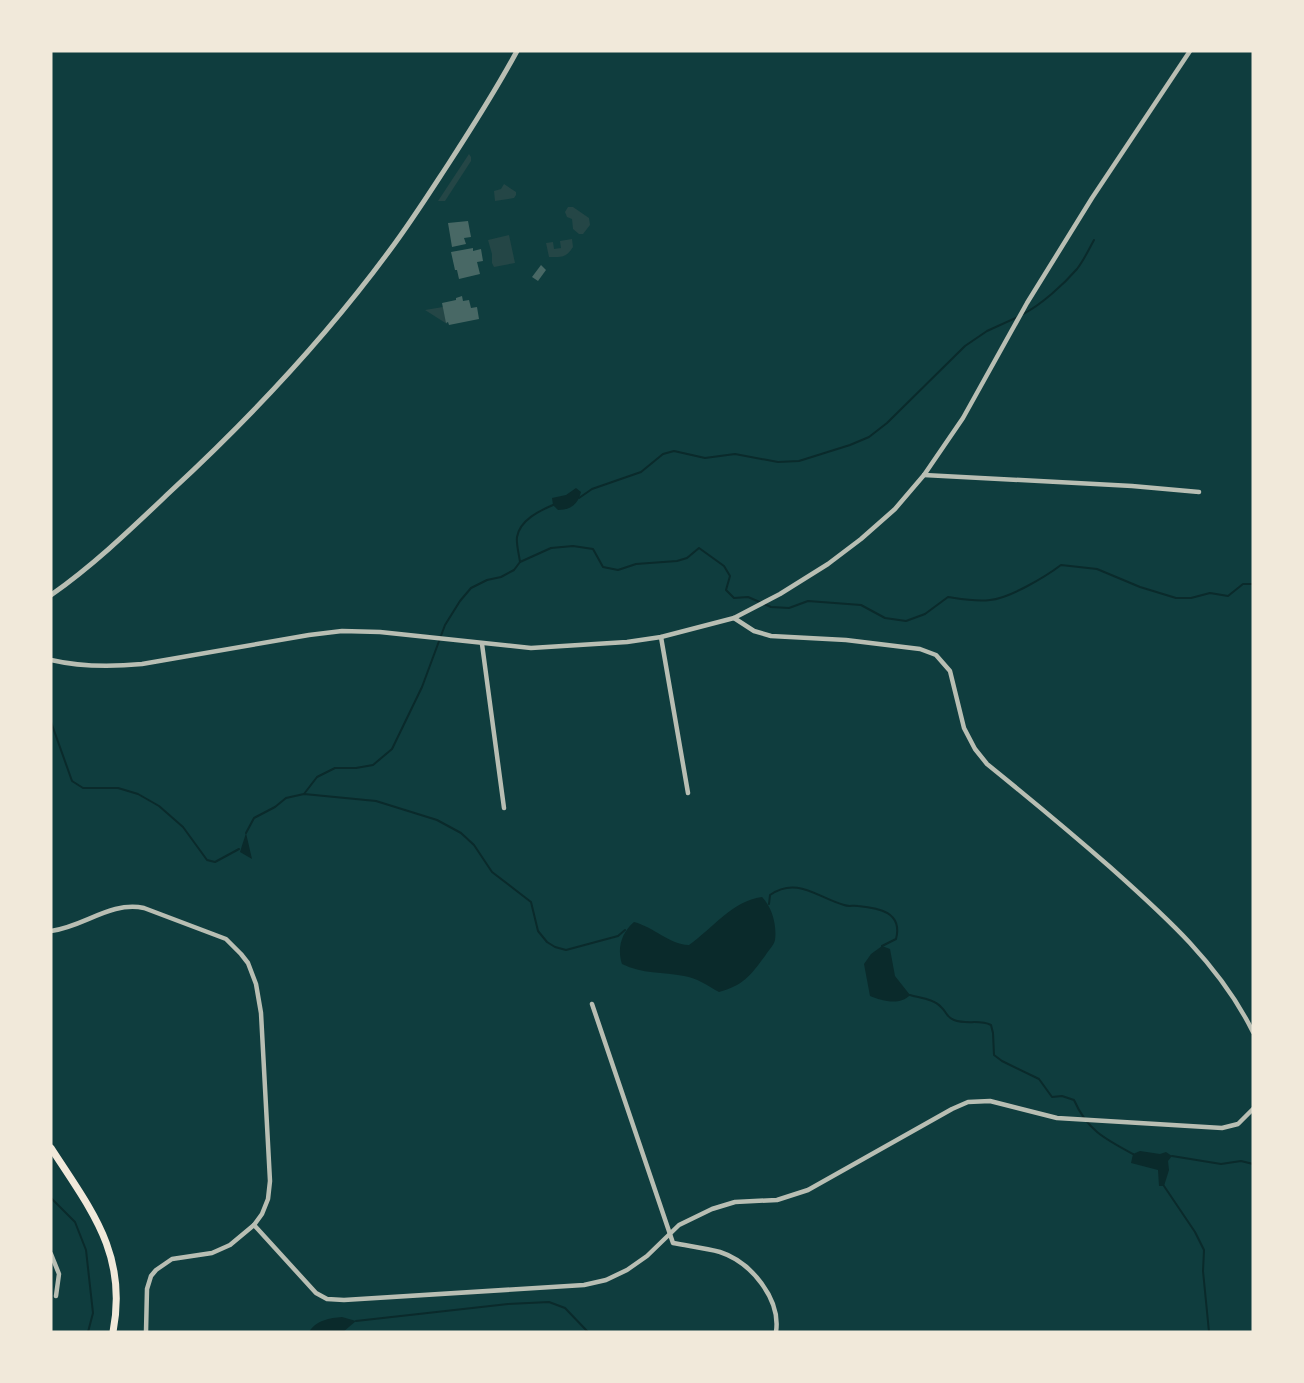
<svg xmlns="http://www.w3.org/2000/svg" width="1304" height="1383" font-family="'Source Serif 4',serif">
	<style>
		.green { fill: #244646 }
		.water { fill: #0a2a2b }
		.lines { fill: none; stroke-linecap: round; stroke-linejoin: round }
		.stream { stroke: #0a2a2b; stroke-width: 2 }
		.building { fill: #486865 }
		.minor { stroke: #b8beb3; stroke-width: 4.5 }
		.tertiary { stroke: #b8beb3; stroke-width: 5 }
		.primary { stroke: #f1e9da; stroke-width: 7 }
	</style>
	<rect width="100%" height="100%" fill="#0f3d3e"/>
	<g class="green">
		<path d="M469,154L471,157V161L445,201H438Z"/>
		<path d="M504,184L516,192V195L514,198L495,201L494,191L501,189Z"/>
		<path d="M568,207H573L589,218L590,225L583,234H579L573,229L572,219L567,217L565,212Z"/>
		<path d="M509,235L515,263L494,267L492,263V254L488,240Z"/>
		<path d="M572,239L573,247C566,258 562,257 549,257L546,243L553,242L554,249L561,248L560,241Z"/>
		<path d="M443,307L447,324L425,310Z"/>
	</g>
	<g class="water">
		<path d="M576,488L581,492C578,504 571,510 558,510L553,505L552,498L566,495Z"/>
		<path d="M246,833L252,859L240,852Z"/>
		<path d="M762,897C772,907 777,925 775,940C774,945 768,951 765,956C751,975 743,986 719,992C708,986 697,978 684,976C663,972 642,974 622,964C617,949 621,933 634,922C654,927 668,944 689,945C713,928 732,901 762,897Z"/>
		<path d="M882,946L890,949L895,976L910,995C900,1006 882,1001 870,996L864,964L871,954Z"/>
		<path d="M1140,1151L1160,1154L1166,1152L1172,1156L1168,1161L1169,1170L1164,1186H1159L1158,1170L1131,1163L1133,1154Z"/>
		<path d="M342,1317L356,1321L343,1332H309C316,1320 330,1318 342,1317Z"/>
	</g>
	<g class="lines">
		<g class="stream">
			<path d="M1023,314C1041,305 1064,284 1077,269C1084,260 1089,249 1094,240"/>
			<path d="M579,498L592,489L641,472L663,454L674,451L705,458L735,454L778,462L799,461L850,445L869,437L887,423L965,346L987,331L1018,317"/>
			<path d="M520,562C519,554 516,544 517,537C520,520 539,511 553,505"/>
			<path d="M51,722L72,781L83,788H118L138,794L159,806L183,827L207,860L215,862L239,849"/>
			<path d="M304,794L317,777L335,768H356L373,765L392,749L422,687L445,625L460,601L471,588L487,580L501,577L514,570L520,562L551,548L573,546L593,549L603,567L618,570L636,564L677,561L687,558L699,548L724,566L730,576L726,590L734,598L748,597L771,607L789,608L808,601L861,605L885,618L906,621L925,614L948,597C961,599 976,602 990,600C1010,598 1045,577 1061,565L1097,569L1140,587L1176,598H1191L1210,593L1228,596L1243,584H1253"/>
			<path d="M246,833L254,818L275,807L286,798L304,794L376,801L437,820L461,833L474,845L492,872L531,902L538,931L547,942L555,947L566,950L618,936L625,930"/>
			<path d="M769,904L770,895C797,876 818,898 844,905C849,907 853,905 858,906C879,908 903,912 896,939L882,946"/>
			<path d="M910,995C920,998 934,999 941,1007C947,1012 946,1017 954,1020C967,1025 979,1019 991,1025L993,1033L994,1055L1002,1061L1039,1079L1052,1097L1062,1096L1074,1100C1087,1130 1105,1139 1133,1154"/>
			<path d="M1172,1156L1221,1164L1241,1161L1253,1164"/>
			<path d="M1164,1186L1195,1232L1204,1250L1203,1271L1209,1332"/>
			<path d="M51,1198L75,1222L86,1250L93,1313L88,1332"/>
			<path d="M356,1321L508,1304L549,1302L565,1308L588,1332"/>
		</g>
	</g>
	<g class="building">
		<path d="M468,221L471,237L464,238L466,244L452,247L448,223Z"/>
		<path d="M473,248V251L481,249L483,261L477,262L480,274L459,279L457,270H455L451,252Z"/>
		<path d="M541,265L546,270L538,281L532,277Z"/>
		<path d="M462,296L463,301L469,300L471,308L477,307L479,319L449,325L448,322L446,323L442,303L456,300V298Z"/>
	</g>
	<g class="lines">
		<g class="minor">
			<path d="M924,475L1132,486L1199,492"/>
			<path d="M734,618L754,631L771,636L846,640L920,649L936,655L950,671L964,728L975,749L987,764C1029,798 1070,832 1110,867C1165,916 1220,965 1253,1032"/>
			<path d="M661,637L688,793"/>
			<path d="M482,644L504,808"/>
			<path d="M51,660C81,667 111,667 142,664L309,635L342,631L380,632L531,648L627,642L661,637L734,618L780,594L828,564L861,539L895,509L924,475L963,418L1027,303L1092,198L1190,51"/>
			<path d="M51,931C84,927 110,901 144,908L226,939L241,954L248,963L256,984L261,1013L270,1181L268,1199L262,1214L254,1225L230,1245L212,1253L172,1259L156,1270L151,1276L147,1289L146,1332"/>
			<path d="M592,1004L673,1243C688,1246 705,1248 720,1252C751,1262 781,1299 776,1332"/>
			<path d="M254,1225L316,1293L327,1299L344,1300L584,1285L606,1280L627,1270L647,1256L679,1225L712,1209L735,1202L777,1200L808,1190L952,1109L968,1102L990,1101L1057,1118L1222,1128L1238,1124L1253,1109"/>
			<path d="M51,1254L59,1274L56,1296"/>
		</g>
		<path class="tertiary" d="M51,595C95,564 132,528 171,491C251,417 326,337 390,250C411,222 430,192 449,163C473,126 496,90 517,51"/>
		<path class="primary" d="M51,1148C91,1210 128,1254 113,1332"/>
	</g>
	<rect width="1304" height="1383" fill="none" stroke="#f1e9da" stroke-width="105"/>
</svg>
